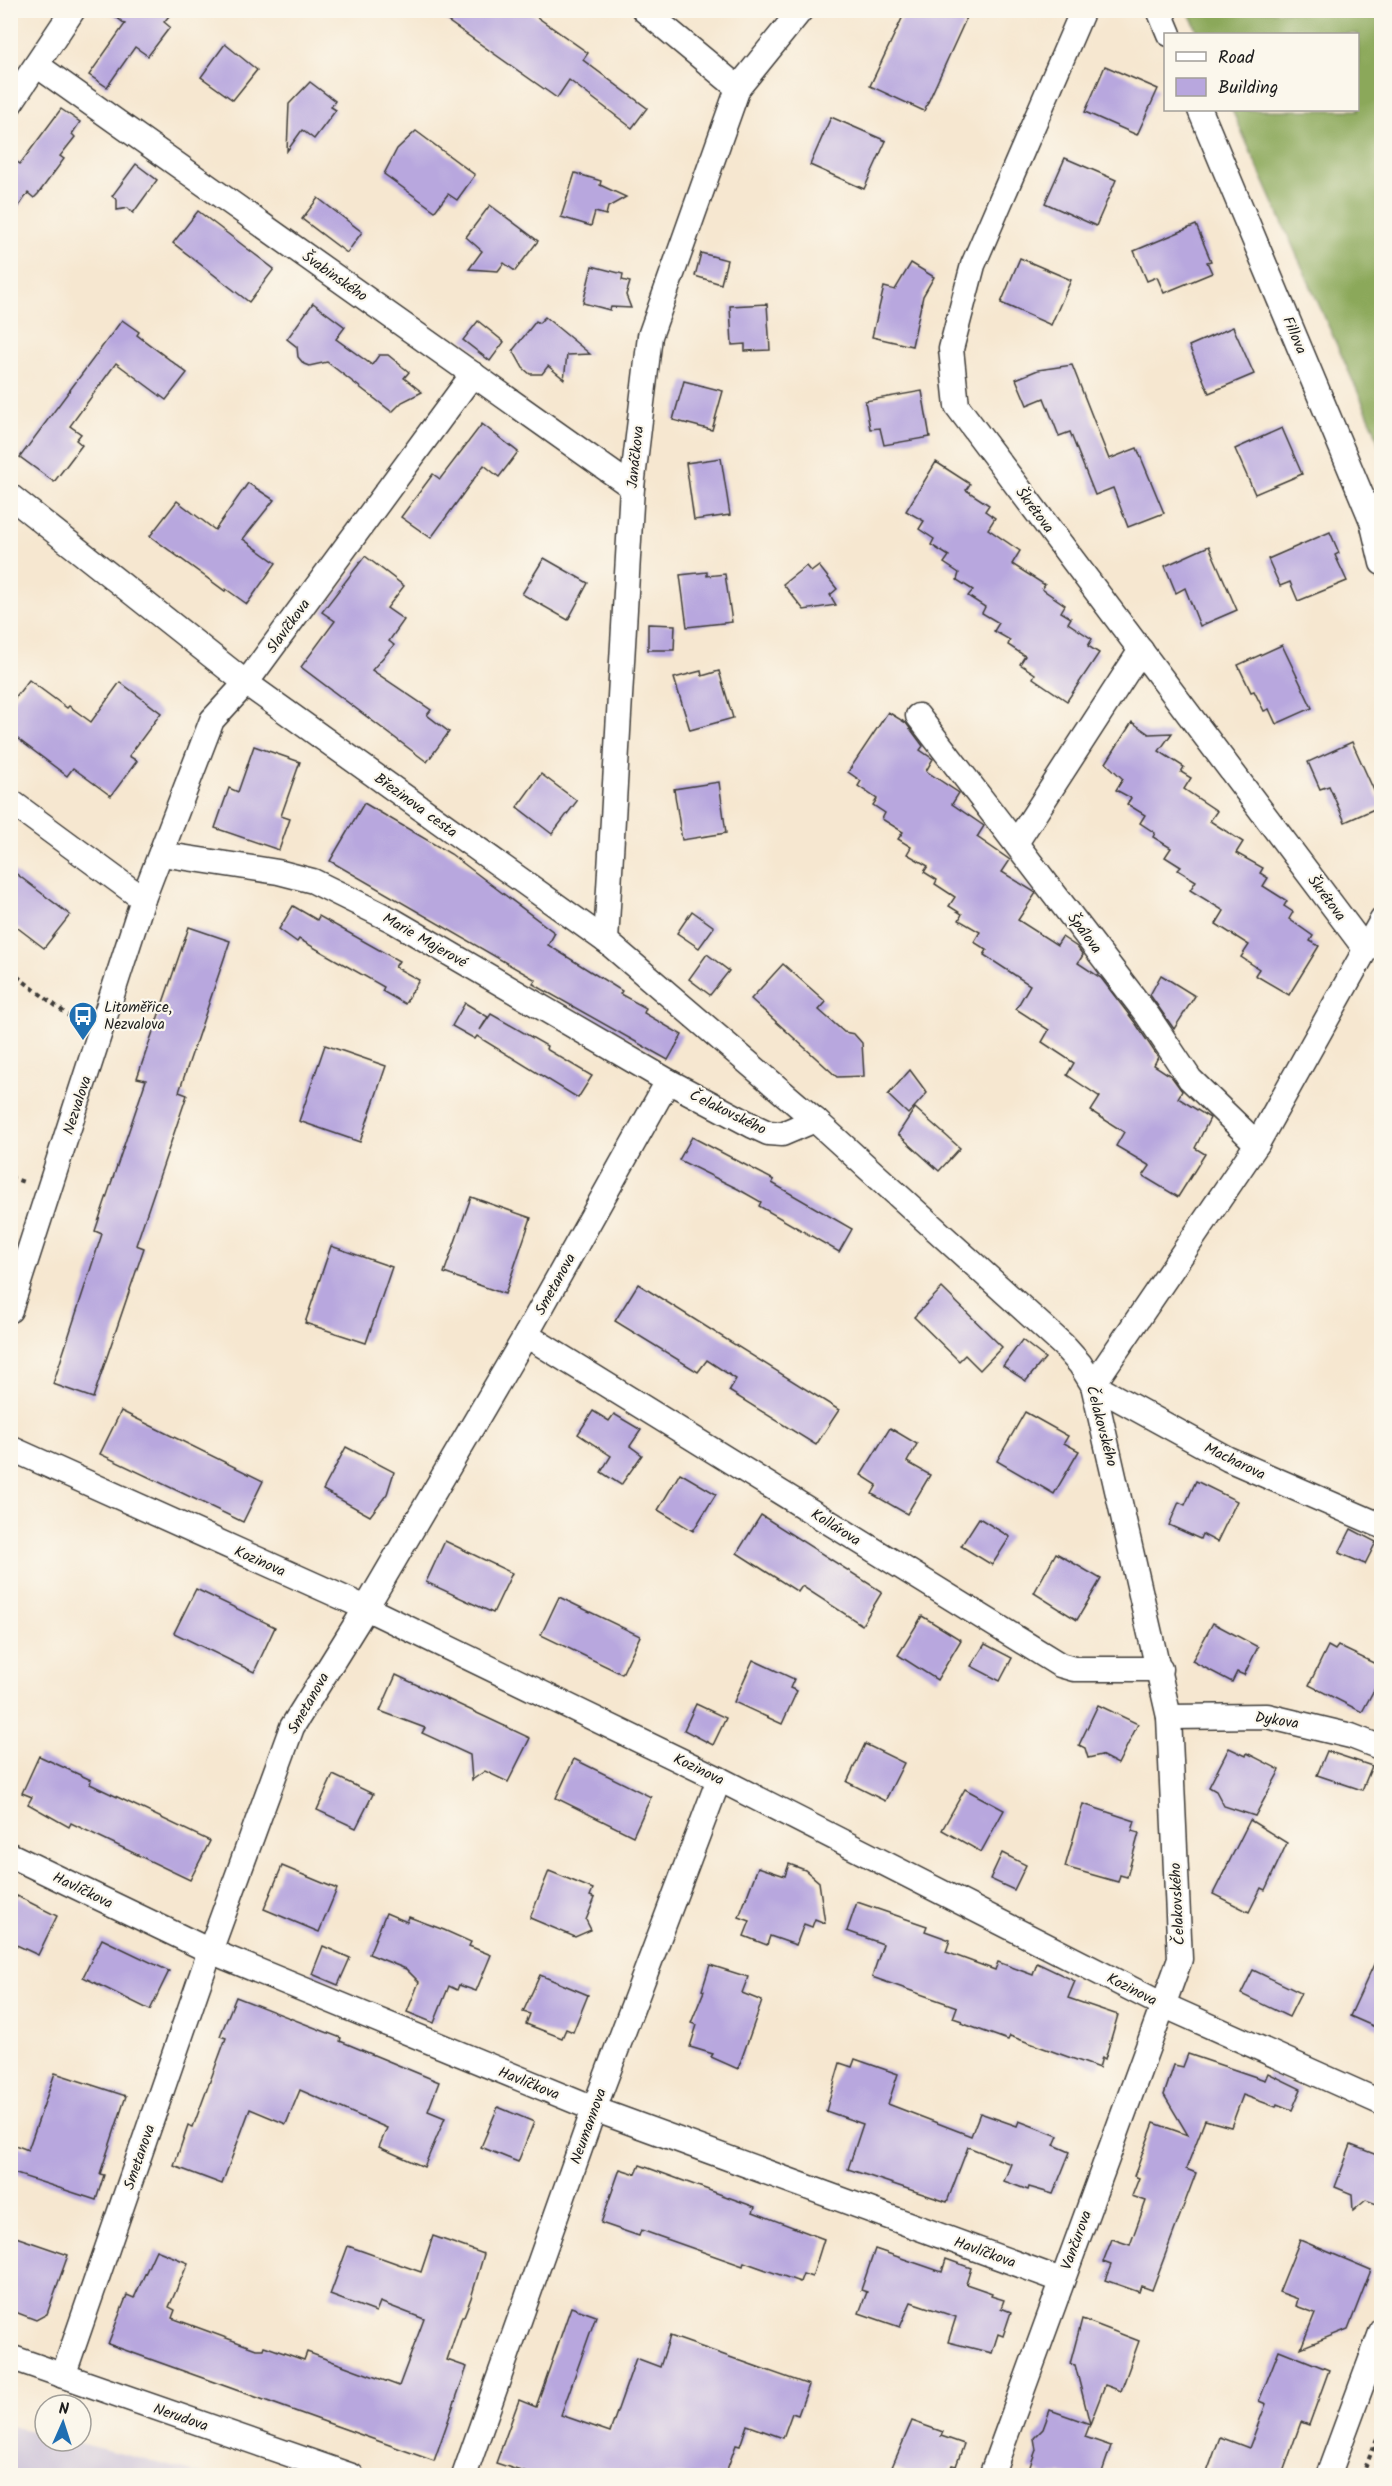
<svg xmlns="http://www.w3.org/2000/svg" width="1392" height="2486" font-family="Kalam,sans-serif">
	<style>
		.industrial { fill: #c9bfd7 }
		.forest { fill: #8ba85a; stroke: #54623b; stroke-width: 1.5 }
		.building { fill: #b8a7de }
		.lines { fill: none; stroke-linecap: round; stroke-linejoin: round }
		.minor-casing { stroke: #3d3a37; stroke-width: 27 }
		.path { stroke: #3d3a37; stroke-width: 4; stroke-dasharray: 4.5 4.5; stroke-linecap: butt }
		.minor { stroke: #fff; stroke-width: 24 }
		.rail-casing { stroke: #1c1c1c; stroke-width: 7 }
		.rail { stroke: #fbf7ec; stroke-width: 4.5; stroke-dasharray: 14; stroke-linecap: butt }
		.labels { text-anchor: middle; stroke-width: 4.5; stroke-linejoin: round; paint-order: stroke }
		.street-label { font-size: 15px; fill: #1c1c1c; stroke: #fbf7ec }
		.poi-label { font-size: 15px; fill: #1c1c1c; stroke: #fbf7ec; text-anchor: start }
	</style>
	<rect width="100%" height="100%" fill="#fbf7ec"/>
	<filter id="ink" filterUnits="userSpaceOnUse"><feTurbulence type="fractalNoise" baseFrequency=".0167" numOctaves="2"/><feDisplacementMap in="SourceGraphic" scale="12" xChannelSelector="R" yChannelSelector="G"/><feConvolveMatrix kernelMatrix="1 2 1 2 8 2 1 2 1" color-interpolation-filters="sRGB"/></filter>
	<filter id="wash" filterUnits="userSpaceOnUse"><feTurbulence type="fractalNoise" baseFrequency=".008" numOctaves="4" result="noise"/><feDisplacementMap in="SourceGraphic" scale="24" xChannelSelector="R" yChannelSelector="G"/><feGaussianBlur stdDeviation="1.35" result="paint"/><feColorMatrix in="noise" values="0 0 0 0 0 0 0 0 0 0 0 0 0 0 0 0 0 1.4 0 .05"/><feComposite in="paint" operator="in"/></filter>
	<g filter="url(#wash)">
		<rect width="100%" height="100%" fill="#f6e7d0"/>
		<path class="industrial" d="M10,2426L45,2434V2441H71L206,2475H11Z"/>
		<path class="forest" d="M1188,11H1381V452L1374,428L1232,110H1358V34H1199Z"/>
		<g id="blocks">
			<g class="building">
				<path d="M107,10H174L164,22L170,27L148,56L135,47L107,87L89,75L125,24Z"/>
				<path d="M432,10H527L588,53L583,60L647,108L632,128L569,80L557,98Z"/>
				<path d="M906,10H970L924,111L870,86Z"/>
				<path d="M225,44L257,70L233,100L201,77Z"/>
				<path d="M1105,66L1158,89L1137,135L1085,112Z"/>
				<path d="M310,82L335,101L331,107L336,110L314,139L302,130L287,151L289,104Z"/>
				<path d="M61,109L80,122L72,134L75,137L60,156L64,159L38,194L34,198L28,193L10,219V157L20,164Z"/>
				<path d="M831,117L886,141L864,189L810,165Z"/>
				<path d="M416,131L475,175L457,200L448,194L435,211L384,174L397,149Z"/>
				<path d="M1065,158L1116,180L1096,226L1045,203Z"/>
				<path d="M136,164L157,180L133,213L128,208L117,210V200L112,196Z"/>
				<path d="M575,173L601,181L600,185L626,197L608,207L606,215L595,212L591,226L561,217Z"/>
				<path d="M318,198L362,232L347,253L302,219Z"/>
				<path d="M490,205L538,241L515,271L504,263L498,271L469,269L482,251L466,237Z"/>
				<path d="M198,211L274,269L249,302L173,243Z"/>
				<path d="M1196,225L1211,261L1207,262L1212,273L1164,293L1157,277L1147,281L1134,251Z"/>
				<path d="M701,253L727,260L721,284L695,276Z"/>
				<path d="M1020,258L1071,280L1051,325L1001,303Z"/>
				<path d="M911,263L934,277L923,296L912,346L872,337L884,287L895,290Z"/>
				<path d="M592,266L623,274L622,280L630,282L626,295L631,308L611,307L610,310L583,303Z"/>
				<path d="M313,303L345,327L336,339L372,365L379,355H388L409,372L404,378L422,392L402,402L392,412L327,362L309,366L304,364L298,357L297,347L287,339Z"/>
				<path d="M767,304L770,350L745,351V344L732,345L730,306Z"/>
				<path d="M545,317L590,354L567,355L564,379L548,366L542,374H530L523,368L513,350L536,321L539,323Z"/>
				<path d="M122,320L139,332L137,335L187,373L166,400L116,363L70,426L81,434L76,440L82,445L54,482L20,457Z"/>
				<path d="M478,321L504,342L490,361L463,340Z"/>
				<path d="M1233,327L1254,374L1209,393L1189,346Z"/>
				<path d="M1072,365L1109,459L1137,448L1164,513L1128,527L1113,488L1095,495L1070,432L1059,436L1044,398L1027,405L1016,379L1038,370Z"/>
				<path d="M684,381L723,391L712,430L673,420Z"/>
				<path d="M922,391L930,437L884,445L880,428L870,429L865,401Z"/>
				<path d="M482,424L518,452L499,477L484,465L431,538L401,517L433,474L440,479Z"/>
				<path d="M1282,428L1302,474L1255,494L1235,449Z"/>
				<path d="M721,458L730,515L694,520L686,463Z"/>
				<path d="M936,462L970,484L966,490L989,505L985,511L995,518L988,529L1020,551L1012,564L1045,585L1042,589L1065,605L1061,612L1071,618L1068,623L1092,639L1088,646L1099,653L1067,701L1033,678L1035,674L1020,664L1025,656L1008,645L1010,640L994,631L999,623L982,613L985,607L968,596L973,590L957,580L959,573L944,563L949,556L931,545L934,539L919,529L924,521L906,511Z"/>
				<path d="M248,483L274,500L243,539L276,563L247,604L226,589L225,591L150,536L177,501L215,530Z"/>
				<path d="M1330,532L1339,553L1335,555L1347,581L1298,601L1290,582L1280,586L1268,559Z"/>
				<path d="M1209,546L1237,610L1200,626L1185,588L1176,593L1165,566Z"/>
				<path d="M365,556L404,586L387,608L404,620L389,641L394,645L372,670L431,710L427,715L449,732L427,762L301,667L335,621L322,612Z"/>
				<path d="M544,558L588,583L568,620L522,594Z"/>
				<path d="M806,566L811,572L819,566L837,589L830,595L836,605L804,610L783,584Z"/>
				<path d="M707,572V576L725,574L732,622L687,627L680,575Z"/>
				<path d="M648,624L675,625L674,650H648Z"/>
				<path d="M1282,645L1312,708L1276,724L1269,709L1264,711L1254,691L1251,692L1238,665Z"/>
				<path d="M701,671L702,676L719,671L733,718L690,730L674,678Z"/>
				<path d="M29,680L67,708L69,706L91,722L120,682L161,713L129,756L137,761L111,796L73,768L67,776L10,733V704Z"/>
				<path d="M888,712L906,723L923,746L920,750L933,759L926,771L959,793L952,804L984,826L977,837L1010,860L1002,872L1036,893L1018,920L1057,945L1062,937L1077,947L1083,955L1078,963L1101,978L1136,1024L1158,1057L1154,1065L1171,1076L1182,1091L1178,1098L1210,1118L1195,1148L1205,1154L1178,1197L1143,1176L1150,1166L1116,1146L1124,1132L1091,1111L1100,1097L1067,1075L1074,1063L1042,1042L1049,1030L1016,1009L1030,985L984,955L987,950L974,942L980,932L959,920L962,914L949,906L955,897L935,884L937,880L924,872L928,866L907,854L911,847L898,839L903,832L882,819L885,813L873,805L877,799L858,786L861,781L848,772Z"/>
				<path d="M1132,722L1149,734L1172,733L1159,751L1184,767L1181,772L1191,778L1184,789L1217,811L1210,821L1243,842L1236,853L1263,868L1260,873L1268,878L1263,886L1287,901L1284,906L1293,912L1289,919L1313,936L1310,941L1319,946L1289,995L1255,975L1259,969L1241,957L1249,945L1216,924L1224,911L1190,890L1196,881L1178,870L1181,867L1165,857L1171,848L1153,837L1155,833L1140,823L1145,815L1127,804L1131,798L1116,790L1123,779L1106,763Z"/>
				<path d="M1352,742L1381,806L1345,822L1329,786L1320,789L1308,762Z"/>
				<path d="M254,746L300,762L281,816L290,819L279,850L215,828L229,788L238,792Z"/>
				<path d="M541,774L577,801L552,834L517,807Z"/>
				<path d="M719,782L726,833L682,840L674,789Z"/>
				<path d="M364,803L451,854L555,933L548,945L622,991L620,994L646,1008L644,1013L682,1035L668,1060L533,984L536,980L330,861Z"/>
				<path d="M10,869L70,915L44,948L10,922Z"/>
				<path d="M293,906L317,920L319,916L399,961L395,967L419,980L405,1004L382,991L384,987L299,939L297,942L279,929Z"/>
				<path d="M692,911L714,927L699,948L677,933Z"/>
				<path d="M189,927L230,941L179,1092L187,1095L136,1245L144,1248L93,1398L53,1384L102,1234L95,1231L146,1080L137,1078Z"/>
				<path d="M707,954L729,971L710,995L689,979Z"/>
				<path d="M783,964L826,1002L819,1010L844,1032L854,1034L862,1043L864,1076L837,1077L751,999Z"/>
				<path d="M1161,975L1195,996L1174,1029L1150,995Z"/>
				<path d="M465,1003L488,1017L480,1030L491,1014L547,1046L546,1049L592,1076L578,1098L477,1036L475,1039L452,1026Z"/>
				<path d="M325,1045L386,1066L360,1142L299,1121Z"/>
				<path d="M910,1070L927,1093L908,1114L888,1095Z"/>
				<path d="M915,1108L960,1148L939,1171L898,1134Z"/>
				<path d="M692,1137L774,1180L772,1183L852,1229L839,1252L759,1206L761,1202L738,1189L679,1160Z"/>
				<path d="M471,1197L531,1218L505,1294L444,1273Z"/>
				<path d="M331,1246L392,1267L366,1343L305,1323Z"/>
				<path d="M638,1284L839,1410L816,1445L729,1391L736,1379L707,1360L698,1372L615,1321Z"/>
				<path d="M942,1288L1002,1347L980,1370L965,1355L959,1361L914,1317Z"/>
				<path d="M1022,1340L1045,1358L1026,1381L1003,1366Z"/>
				<path d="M121,1411L263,1481L243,1522L100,1454Z"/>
				<path d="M593,1411L609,1421L614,1414L641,1430L630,1446L642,1455L621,1485L601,1472L611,1456L578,1434Z"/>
				<path d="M1025,1412L1068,1436L1064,1443L1079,1451L1054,1494L997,1461Z"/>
				<path d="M890,1428L917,1444L907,1462L930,1475L907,1514L872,1494L877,1485L861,1475Z"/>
				<path d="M346,1447L394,1472L387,1494L370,1516L323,1490Z"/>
				<path d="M680,1473L716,1494L693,1531L658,1510Z"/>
				<path d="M1196,1481L1237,1501L1217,1542L1202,1534L1200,1539L1169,1525L1179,1502L1185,1505Z"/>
				<path d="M761,1515L882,1592L862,1625L802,1586L798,1592L737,1553Z"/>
				<path d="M979,1518L1010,1537L992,1565L961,1546Z"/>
				<path d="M1351,1529L1376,1542L1365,1564L1339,1553Z"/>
				<path d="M445,1541L512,1573L493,1613L426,1582Z"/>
				<path d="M1056,1553L1101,1579L1077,1620L1034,1593Z"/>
				<path d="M196,1589L275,1627L254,1672L174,1633Z"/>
				<path d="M559,1597L640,1636L622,1674L541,1635Z"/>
				<path d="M922,1616L961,1640L937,1680L898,1655Z"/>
				<path d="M1213,1623L1258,1647L1244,1675L1237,1672L1232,1682L1192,1661Z"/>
				<path d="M985,1644L1012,1658L1000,1681L971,1666Z"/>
				<path d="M1328,1646L1335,1650L1338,1646L1382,1667V1675L1362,1712L1309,1685Z"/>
				<path d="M753,1660L794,1679L790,1688L797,1691L782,1724L734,1702Z"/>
				<path d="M396,1675L530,1738L508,1782L485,1771L472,1780L470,1755L422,1733L425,1728L380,1711Z"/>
				<path d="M696,1704L726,1718L713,1745L684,1730Z"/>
				<path d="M1098,1705L1138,1724L1118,1764L1101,1755L1088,1758L1085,1748L1079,1745Z"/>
				<path d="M865,1744L904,1763L885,1801L847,1782Z"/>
				<path d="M1229,1748L1246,1756L1247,1753L1280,1770L1255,1816L1224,1806L1216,1791L1209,1787Z"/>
				<path d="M1327,1751L1372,1766L1362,1790L1317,1775Z"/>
				<path d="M39,1756L91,1780L90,1784L210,1841L190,1880L71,1823L69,1827L28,1804L32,1797L22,1793Z"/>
				<path d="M574,1759L651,1797L633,1836L556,1798Z"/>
				<path d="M333,1775L373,1794L356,1828L317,1810Z"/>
				<path d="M965,1789L1004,1810L981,1852L942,1830Z"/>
				<path d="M1083,1804L1135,1821L1132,1831L1139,1833L1127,1877L1120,1875L1118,1882L1065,1867Z"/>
				<path d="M1250,1820L1287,1843L1265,1890L1261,1888L1249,1912L1213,1894Z"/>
				<path d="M1002,1853L1026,1865L1014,1890L990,1879Z"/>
				<path d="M789,1864L805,1870L819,1882L825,1923L815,1919L812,1927L804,1924L796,1945L770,1936L767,1945L744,1936L750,1921L739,1917L758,1867L785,1876Z"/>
				<path d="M282,1866L337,1889L319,1932L264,1909Z"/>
				<path d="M549,1871L593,1889L590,1896L595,1898L586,1920L591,1930L575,1937L530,1918Z"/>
				<path d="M17,1896L57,1916L38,1955L10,1942V1910Z"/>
				<path d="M857,1902L927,1926L925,1931L950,1940L946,1952L995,1970L998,1962L1033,1975L1037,1963L1075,1981L1068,1998L1118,2015L1105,2059L1102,2057L1099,2068L1010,2036L1008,2040L961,2023L962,2021L953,2018L957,2007L872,1977L883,1944L847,1931Z"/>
				<path d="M386,1913L407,1922L409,1917L444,1930L471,1942L469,1946L491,1955L476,1991L459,1985L457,1990L449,1986L434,2023L407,2012L419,1982L406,1969L369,1954Z"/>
				<path d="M102,1939L169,1971L150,2010L83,1977Z"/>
				<path d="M323,1946L350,1958L338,1985L312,1974Z"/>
				<path d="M1382,1947V2030L1350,2016Z"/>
				<path d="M710,1965L748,1977L742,1993L762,2001L738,2069L711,2057L713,2054L690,2047L697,2025L691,2023L704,1991L702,1990Z"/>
				<path d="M1253,1970L1301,1993L1289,2017L1241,1994Z"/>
				<path d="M540,1975L588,1995L573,2032L566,2029L562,2038L526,2024L530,2014L523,2012Z"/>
				<path d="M236,1997L341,2038L340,2041L439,2082L428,2111L445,2118L424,2167L379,2147L387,2128L300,2090L286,2124L250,2109L222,2184L174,2166L188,2125L193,2127L226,2038L220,2036Z"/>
				<path d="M1188,2054L1265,2080L1268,2073L1301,2089L1292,2110L1277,2104L1276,2107L1243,2095L1231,2127L1205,2120L1186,2169L1196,2173L1152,2290L1141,2286L1139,2292L1105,2280L1111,2265L1103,2262L1112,2239L1130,2245L1146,2201L1132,2196L1139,2178L1134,2176L1154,2123L1188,2135L1164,2095L1174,2065L1183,2067Z"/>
				<path d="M855,2059L898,2074L888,2104L971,2136L980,2113L1017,2126L1019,2121L1058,2136L1054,2145L1070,2152L1053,2194L1029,2187L1028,2190L1004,2181L1011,2164L968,2147L947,2202L848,2169L863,2124L826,2111L840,2063L852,2067Z"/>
				<path d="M55,2073L126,2096L100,2174L104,2175L96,2200L10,2172V2143L28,2150Z"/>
				<path d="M498,2107L534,2122L518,2162L481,2147Z"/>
				<path d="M1351,2145L1382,2157V2206L1366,2200L1353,2211L1352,2194L1335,2187Z"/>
				<path d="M640,2165L755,2207L753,2212L824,2239L812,2277L803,2274L800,2282L744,2262L743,2266L641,2230L639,2236L601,2223L620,2169L636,2174Z"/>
				<path d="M10,2235L68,2255L47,2314L36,2320L10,2310Z"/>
				<path d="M433,2236L484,2254L471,2298L464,2316H462L447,2360L467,2367L434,2461L108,2344L127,2295L134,2298L156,2250L188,2263L169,2307L175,2310L172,2318L256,2349H263L264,2346L304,2360L307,2352L399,2386L424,2319L380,2302L376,2312L330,2295L348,2246L421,2272Z"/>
				<path d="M1300,2240L1371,2270L1348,2329L1301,2348L1315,2313L1296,2306L1298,2299L1279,2292Z"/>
				<path d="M875,2249L942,2272L946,2259L971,2268L966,2284L992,2293L991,2296L1004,2300L1001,2308L1011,2312L1003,2336L998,2334L992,2353L948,2342L956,2317L911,2302L900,2327L859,2313L867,2292L861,2290Z"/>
				<path d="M571,2307L596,2316L561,2415L610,2432L636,2358L660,2367L670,2336L809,2385L798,2415L792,2413L783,2438L747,2425L740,2446L736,2445L725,2475H533L496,2463L519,2400L536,2407Z"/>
				<path d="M1082,2319L1139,2341L1121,2391L1105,2385L1090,2424L1075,2365L1070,2364Z"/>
				<path d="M1279,2350L1329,2370L1309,2425L1301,2422L1282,2475H1206L1220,2437L1249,2448L1266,2404L1259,2401Z"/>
				<path d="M1050,2410L1090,2424L1085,2437L1111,2446L1101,2475H1047L1029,2469L1036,2450L1034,2438L1043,2429Z"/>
				<path d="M912,2421L943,2432L941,2436L964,2444L956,2466L952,2465L948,2475H916L892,2467Z"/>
			</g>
		</g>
	</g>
	<g filter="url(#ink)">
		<use href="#blocks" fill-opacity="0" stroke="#3d3a37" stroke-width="1.5"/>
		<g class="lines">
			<g class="minor-casing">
				<g id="minor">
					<path d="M644,10L738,88"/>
					<path d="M1083,10L973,265L951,349L957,406L1366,950"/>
					<path d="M1159,10L1169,34"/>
					<path d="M38,66L632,487"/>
					<path d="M10,104L73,10"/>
					<path d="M1200,110L1372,521L1382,563"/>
					<path d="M10,496L246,683L606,941L815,1120L1063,1345L1080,1364L1093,1385L1169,1717L1180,1959L991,2476"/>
					<path d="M918,716L1148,1016L1190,1079L1257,1144"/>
					<path d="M10,801L143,899"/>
					<path d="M1016,843L1141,650"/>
					<path d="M161,854L278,872L313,881L392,920L668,1081L753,1126L768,1133L782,1134L815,1120"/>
					<path d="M606,941L632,487L650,336L738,88L801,10"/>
					<path d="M10,1310L143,899L212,720L246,683L473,374"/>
					<path d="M526,1335L1060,1665L1074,1669H1160"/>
					<path d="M1093,1385L1257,1144L1382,920"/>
					<path d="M1093,1385L1228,1459L1382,1526"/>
					<path d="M10,1448L366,1608L719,1779L1163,2005L1382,2103"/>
					<path d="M1169,1717L1267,1716L1351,1736L1382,1748"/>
					<path d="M10,1855L210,1951L594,2109L1061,2280"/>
					<path d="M10,2357L352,2476"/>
					<path d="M63,2376L210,1951L292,1727L366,1608L526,1335L668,1081"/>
					<path d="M464,2476L594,2109L719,1779"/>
					<path d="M1328,2476L1382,2330"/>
				</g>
			</g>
			<g class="path">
				<path d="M10,971L77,1022"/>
				<path d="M10,1177L24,1182"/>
				<path d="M1362,2476L1382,2426"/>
			</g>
			<use href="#minor" class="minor"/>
			<g class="rail-casing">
				<path id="rail" d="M10,2475L11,2476"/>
			</g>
			<use href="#rail" class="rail"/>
		</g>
	</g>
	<defs>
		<g id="bus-pin" transform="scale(1.5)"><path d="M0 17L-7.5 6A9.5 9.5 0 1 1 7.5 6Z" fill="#1f6fb2" stroke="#fbf7ec"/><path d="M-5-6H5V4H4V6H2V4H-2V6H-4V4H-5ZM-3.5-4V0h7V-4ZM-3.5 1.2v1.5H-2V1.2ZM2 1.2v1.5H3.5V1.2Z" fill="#fff"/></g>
	</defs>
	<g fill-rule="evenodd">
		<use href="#bus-pin" x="83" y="1016"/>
	</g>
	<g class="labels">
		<g class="street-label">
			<text transform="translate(335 276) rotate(35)" y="5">Švabinského</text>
			<text transform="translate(1295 335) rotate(67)" y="5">Fillova</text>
			<text transform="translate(635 457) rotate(-84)" y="5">Janáčkova</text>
			<text transform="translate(1035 510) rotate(53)" y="5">Škrétova</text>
			<text transform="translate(288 626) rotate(-54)" y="5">Slavíčkova</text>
			<text transform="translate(416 805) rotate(36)" y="5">Březinova cesta</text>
			<text transform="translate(1327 898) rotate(53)" y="5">Škrétova</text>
			<text transform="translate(1085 933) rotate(53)" y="5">Špálova</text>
			<text transform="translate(425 940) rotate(30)" y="5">Marie Majerové</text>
			<text transform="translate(77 1105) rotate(-72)" y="5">Nezvalova</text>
			<text transform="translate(728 1112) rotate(26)" y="5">Čelakovského</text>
			<text transform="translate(555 1284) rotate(-61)" y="5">Smetanova</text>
			<text transform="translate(1102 1426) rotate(75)" y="5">Čelakovského</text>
			<text transform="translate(1235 1461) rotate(26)" y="5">Macharova</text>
			<text transform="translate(836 1527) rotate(32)" y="5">Kollárova</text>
			<text transform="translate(260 1561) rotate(24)" y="5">Kozinova</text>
			<text transform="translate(308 1703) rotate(-60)" y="5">Smetanova</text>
			<text transform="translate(1277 1720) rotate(9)" y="5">Dykova</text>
			<text transform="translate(699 1769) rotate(26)" y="5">Kozinova</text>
			<text transform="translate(83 1890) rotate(26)" y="5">Havlíčkova</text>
			<text transform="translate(1177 1904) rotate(-93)" y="5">Čelakovského</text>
			<text transform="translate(1132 1989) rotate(27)" y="5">Kozinova</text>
			<text transform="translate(529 2083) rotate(22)" y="5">Havlíčkova</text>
			<text transform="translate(588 2126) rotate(-70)" y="5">Neumannova</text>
			<text transform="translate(139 2157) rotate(-71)" y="5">Smetanova</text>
			<text transform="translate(1076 2240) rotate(-70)" y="5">Vančurova</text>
			<text transform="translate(985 2252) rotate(20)" y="5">Havlíčkova</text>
			<text transform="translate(181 2417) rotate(19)" y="5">Nerudova</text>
		</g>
		<g class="poi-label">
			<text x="104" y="1012">Litoměřice,<tspan x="104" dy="17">Nezvalova</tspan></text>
		</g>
	</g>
	<rect width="1392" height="2486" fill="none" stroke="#fbf7ec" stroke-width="36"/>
	<rect x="1164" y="33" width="195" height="78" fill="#fbf7ec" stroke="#a29f99" stroke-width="1.5"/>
	<rect x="1176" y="52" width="30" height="9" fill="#ffffff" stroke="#a29f99" stroke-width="1.5"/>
	<text x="1218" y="63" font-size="18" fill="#1c1c1c">Road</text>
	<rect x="1176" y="78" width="30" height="18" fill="#b8a7de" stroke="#a29f99" stroke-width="1.5"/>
	<text x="1218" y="93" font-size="18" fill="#1c1c1c">Building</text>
	<g transform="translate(63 2423) rotate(3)"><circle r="28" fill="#fbf7ec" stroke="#a29f99" stroke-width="1.5"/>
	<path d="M0-4.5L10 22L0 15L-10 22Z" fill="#1f6fb2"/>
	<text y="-9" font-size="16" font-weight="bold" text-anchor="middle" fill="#1c1c1c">N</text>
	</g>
</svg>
